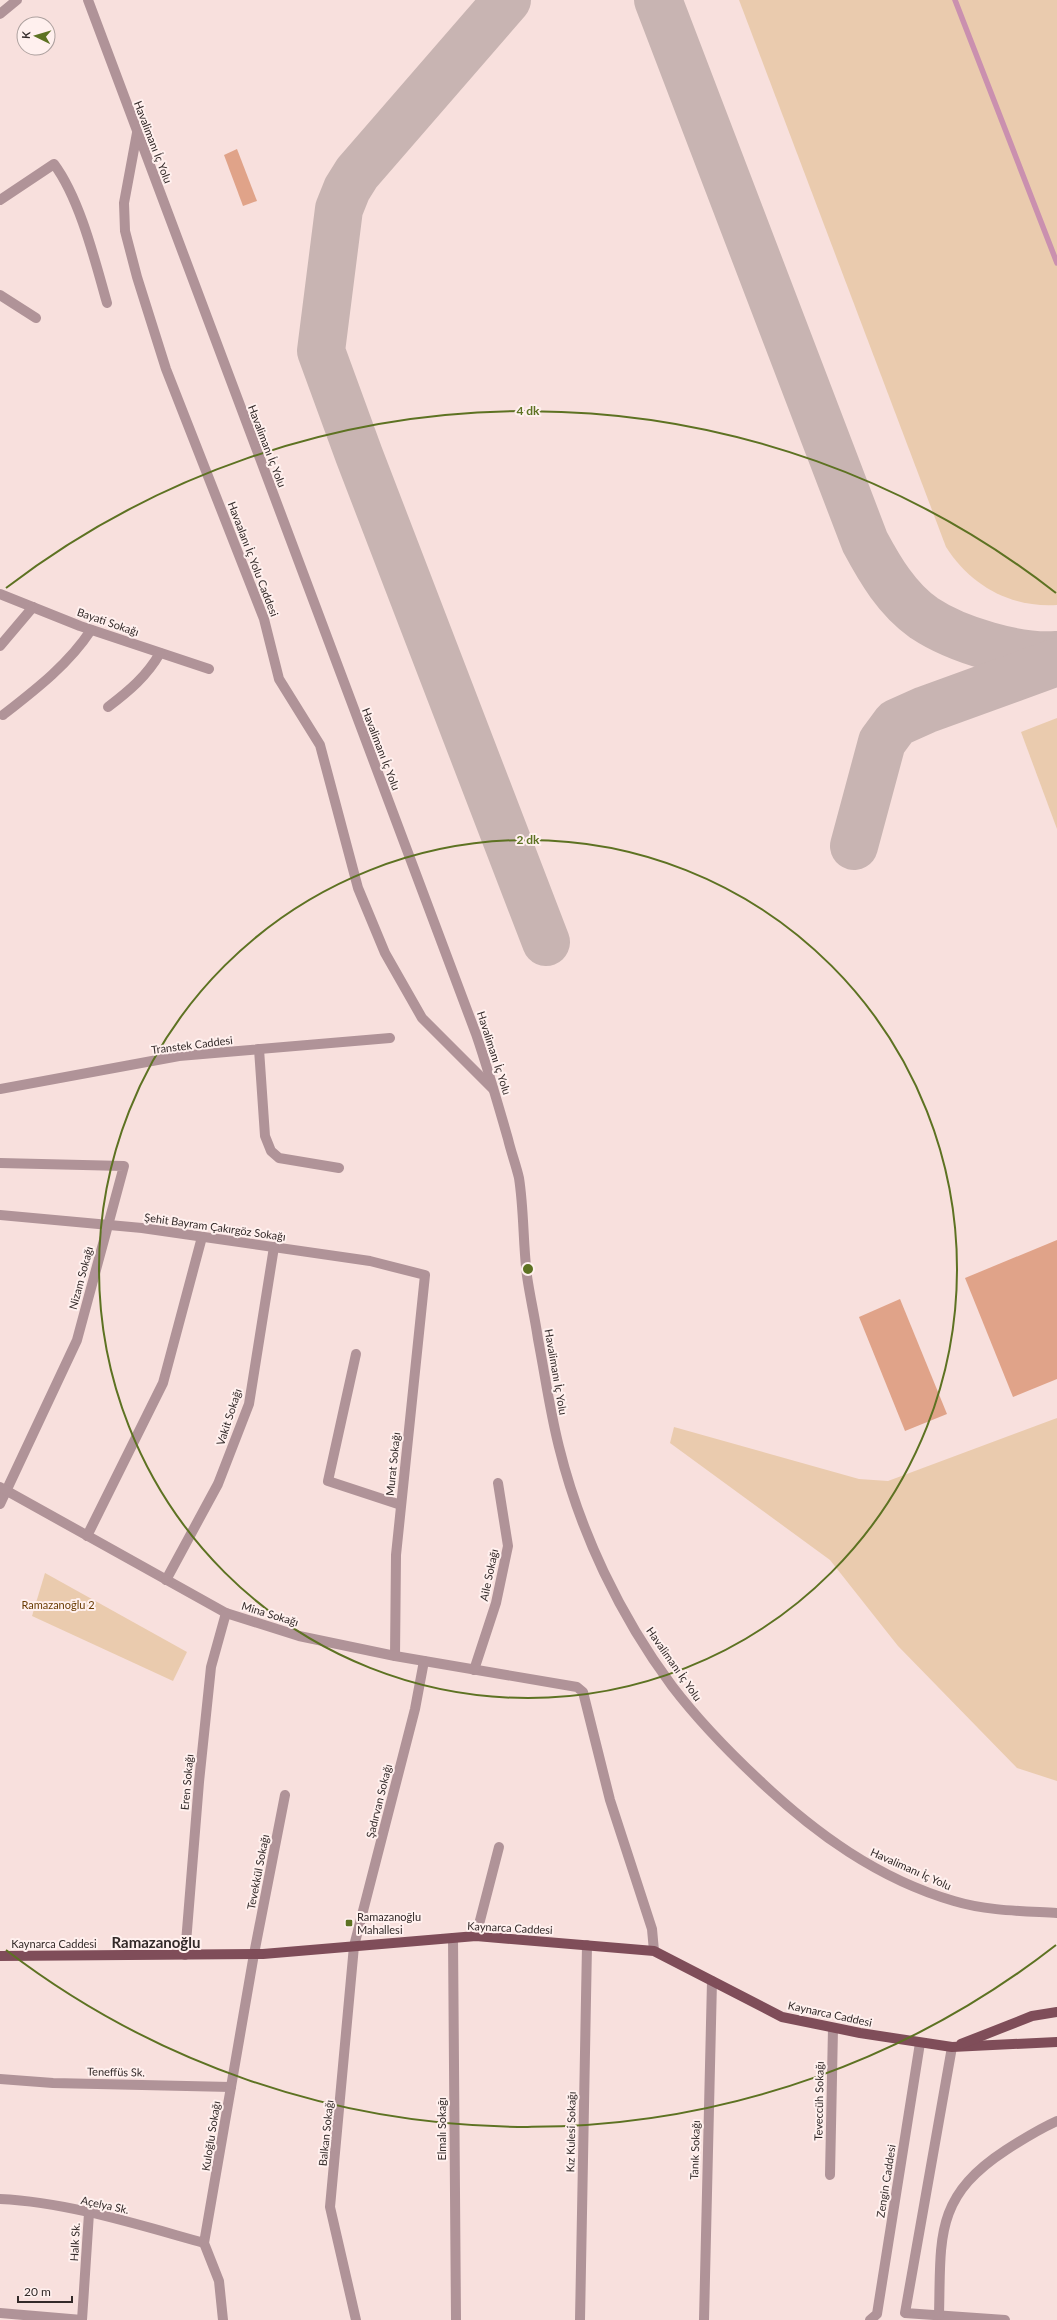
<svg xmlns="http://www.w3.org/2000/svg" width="1057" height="2320" font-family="Lato,sans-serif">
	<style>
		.green { fill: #eacbae }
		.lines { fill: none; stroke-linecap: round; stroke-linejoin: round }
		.stream { stroke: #ca90af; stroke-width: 5.5 }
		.taxiway { stroke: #c8b4b2; stroke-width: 48 }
		.building { fill: #e0a389 }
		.minor { stroke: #b09398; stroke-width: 10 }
		.major { stroke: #7f4d59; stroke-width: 10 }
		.ring { fill: none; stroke: #5d7222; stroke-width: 2 }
		.poi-dot { fill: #5d7222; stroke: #fff0ee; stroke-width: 1.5 }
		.labels { text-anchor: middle; stroke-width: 4; stroke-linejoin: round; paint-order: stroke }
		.street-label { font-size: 11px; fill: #332a29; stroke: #fff0ee }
		.park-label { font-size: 11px; fill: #6a3d05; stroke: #fff0ee }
		.poi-label { font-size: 11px; fill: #332a29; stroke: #fff0ee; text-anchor: start }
		.district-label { font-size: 15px; font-weight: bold; fill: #332a29; stroke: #fff0ee }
		.centre { fill: #5d7222; stroke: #fff0ee; stroke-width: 2 }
		.ring-label { font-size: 12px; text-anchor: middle; font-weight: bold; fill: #5d7222; stroke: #fff0ee; stroke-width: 4; stroke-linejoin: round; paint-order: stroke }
	</style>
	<rect width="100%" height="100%" fill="#f8e0dd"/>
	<g class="green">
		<path d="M739,0H1057V605C1011,608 971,586 946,547Z"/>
		<path d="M1057,718V829L1021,732Z"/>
		<path d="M1057,1418V1781L1017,1768L898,1646L830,1560L670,1443L674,1427L859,1479L888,1481Z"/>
		<path d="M45,1573L187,1652L173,1681L32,1616Z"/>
	</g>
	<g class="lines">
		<path class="stream" d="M955,0L1057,263"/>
		<g class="taxiway">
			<path d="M507,0L357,173L347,189L339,209L321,351L359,455L546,942"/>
			<path d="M658,0L865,542C880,570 897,599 924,618C957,640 1018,658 1057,655"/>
			<path d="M854,846L882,742L896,723L925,710L1057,662"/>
		</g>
	</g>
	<g class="building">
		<path d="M237,149L257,201L243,206L224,155Z"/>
		<path d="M1057,1240V1379L1013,1397L965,1278Z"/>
		<path d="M900,1299L947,1414L905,1431L859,1317Z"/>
	</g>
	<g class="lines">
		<g class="minor">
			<path d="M88,0L476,1034C488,1069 498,1104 508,1139C511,1152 516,1165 519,1178C524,1210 523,1244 527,1276C530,1297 535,1318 538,1339C545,1375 550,1412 559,1447C580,1532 620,1616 672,1686C698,1720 728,1751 759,1780C815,1833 878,1879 954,1901C987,1911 1023,1911 1057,1913"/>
			<path d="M0,14L17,0"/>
			<path d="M137,133L124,203L125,231L137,277L166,369L264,619L279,679L320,745L358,888L385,953L422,1018L493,1089"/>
			<path d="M0,200L54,164C80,199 95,261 107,303"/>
			<path d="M0,295L36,318"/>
			<path d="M0,594L80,626L209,669"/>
			<path d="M0,646L33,607"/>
			<path d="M108,707C129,691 147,676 160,653"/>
			<path d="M3,715C35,690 69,664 91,630"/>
			<path d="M259,1049L265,1136L271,1151L279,1158L339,1168"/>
			<path d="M0,1089L179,1056L390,1038"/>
			<path d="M0,1163L124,1166L77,1340L0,1504"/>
			<path d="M0,1215L142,1228L370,1261L425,1275L396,1555L395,1656"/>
			<path d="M356,1354L328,1481L401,1505"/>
			<path d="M0,1487L226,1613L299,1636L395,1656L577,1687L583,1692L610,1800L652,1929L654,1951"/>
			<path d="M87,1536L163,1383L202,1237"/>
			<path d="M166,1580L218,1484L249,1404L274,1247"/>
			<path d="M474,1670L496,1603L508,1546L498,1483"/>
			<path d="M476,1936L499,1847"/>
			<path d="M453,1938L456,2320"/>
			<path d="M185,1955L199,1782L211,1667L226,1613"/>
			<path d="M952,2047L905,2313L1005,2320"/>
			<path d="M0,2079L53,2083L231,2087"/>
			<path d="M830,2175L833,2028"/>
			<path d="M0,2199C67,2202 139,2225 204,2243"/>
			<path d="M0,2313L82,2320"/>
			<path d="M939,2315C941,2237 934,2197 1006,2150C1023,2139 1039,2129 1057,2121"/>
			<path d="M82,2320L89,2213"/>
			<path d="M223,2320L219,2281L204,2243L254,1954L285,1795"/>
			<path d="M356,2320L330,2207L354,1946L415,1709L424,1661"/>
			<path d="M580,2320L587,1945"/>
			<path d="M704,2320L712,1981"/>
			<path d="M870,2320L877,2314L920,2043"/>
		</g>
		<g class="major">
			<path d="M0,1956L263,1954L476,1936L654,1951L782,2017L860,2033L952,2047L1057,2042"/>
			<path d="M961,2044L1032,2016L1057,2012"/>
		</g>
	</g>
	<g class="ring">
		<circle cx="528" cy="1269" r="429"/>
		<path d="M1056 1945A858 858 0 0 1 6 1950M6 588A858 858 0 0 1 1056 593"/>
	</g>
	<rect class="poi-dot" x="345" y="1919" width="8" height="8" rx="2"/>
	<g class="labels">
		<g class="street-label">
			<text transform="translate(153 142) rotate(69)" y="4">Havalimanı İç Yolu</text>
			<text transform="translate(267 446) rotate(69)" y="4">Havalimanı İç Yolu</text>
			<text transform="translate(253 559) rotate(69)" y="4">Havaalanı İç Yolu Caddesi</text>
			<text transform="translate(108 622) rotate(19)" y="4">Bayati Sokağı</text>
			<text transform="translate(381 749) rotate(69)" y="4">Havalimanı İç Yolu</text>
			<text transform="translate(192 1045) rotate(-7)" y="4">Transtek Caddesi</text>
			<text transform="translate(494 1053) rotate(72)" y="4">Havalimanı İç Yolu</text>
			<text transform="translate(215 1227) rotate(8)" y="4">Şehit Bayram Çakırgöz Sokağı</text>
			<text transform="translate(81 1278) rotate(-75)" y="4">Nizam Sokağı</text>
			<text transform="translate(556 1372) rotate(80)" y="4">Havalimanı İç Yolu</text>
			<text transform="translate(229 1417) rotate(-72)" y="4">Vakit Sokağı</text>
			<text transform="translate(393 1464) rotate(-84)" y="4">Murat Sokağı</text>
			<text transform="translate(489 1575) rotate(-78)" y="4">Aile Sokağı</text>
			<text transform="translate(270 1614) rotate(17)" y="4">Mina Sokağı</text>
			<text transform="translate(674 1664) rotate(55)" y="4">Havalimanı İç Yolu</text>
			<text transform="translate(187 1782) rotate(-85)" y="4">Eren Sokağı</text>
			<text transform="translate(379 1801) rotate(-76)" y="4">Şadırvan Sokağı</text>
			<text transform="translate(911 1869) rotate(24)" y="4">Havalimanı İç Yolu</text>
			<text transform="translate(258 1872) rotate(-79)" y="4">Tevekkül Sokağı</text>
			<text transform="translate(510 1928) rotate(3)" y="4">Kaynarca Caddesi</text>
			<text x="54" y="1948">Kaynarca Caddesi</text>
			<text transform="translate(830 2014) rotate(12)" y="4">Kaynarca Caddesi</text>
			<text transform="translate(116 2072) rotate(1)" y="4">Teneffüs Sk.</text>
			<text transform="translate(819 2101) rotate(-89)" y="4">Teveccüh Sokağı</text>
			<text transform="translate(442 2129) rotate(-90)" y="4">Elmalı Sokağı</text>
			<text transform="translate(571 2132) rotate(-89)" y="4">Kız Kulesi Sokağı</text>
			<text transform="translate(326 2133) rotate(-84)" y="4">Balkan Sokağı</text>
			<text transform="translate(211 2136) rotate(-81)" y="4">Kuloğlu Sokağı</text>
			<text transform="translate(695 2150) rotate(-88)" y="4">Tanık Sokağı</text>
			<text transform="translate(886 2181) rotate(-81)" y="4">Zengin Caddesi</text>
			<text transform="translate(105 2205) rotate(12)" y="4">Açelya Sk.</text>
			<text transform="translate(75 2242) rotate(-87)" y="4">Halk Sk.</text>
		</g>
		<g class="park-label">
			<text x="58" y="1609">Ramazanoğlu 2</text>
		</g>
		<g class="poi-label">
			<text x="357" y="1921">Ramazanoğlu<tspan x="357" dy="13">Mahallesi</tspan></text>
		</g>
		<g class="district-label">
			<text x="156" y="1948">Ramazanoğlu</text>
		</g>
	</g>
	<circle cx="528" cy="1269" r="6" class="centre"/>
	<g class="ring-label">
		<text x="528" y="415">4 dk</text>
		<text x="528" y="844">2 dk</text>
	</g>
	<g transform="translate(36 36) rotate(275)"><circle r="19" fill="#fff0ee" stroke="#ada19f"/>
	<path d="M0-3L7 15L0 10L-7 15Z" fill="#5d7222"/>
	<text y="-6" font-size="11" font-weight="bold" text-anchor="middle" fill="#332a29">K</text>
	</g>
	<path d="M18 2296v6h54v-6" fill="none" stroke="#332a29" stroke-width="2"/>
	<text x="24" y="2296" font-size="12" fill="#332a29" stroke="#fff0ee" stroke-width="3" paint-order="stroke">20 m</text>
</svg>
